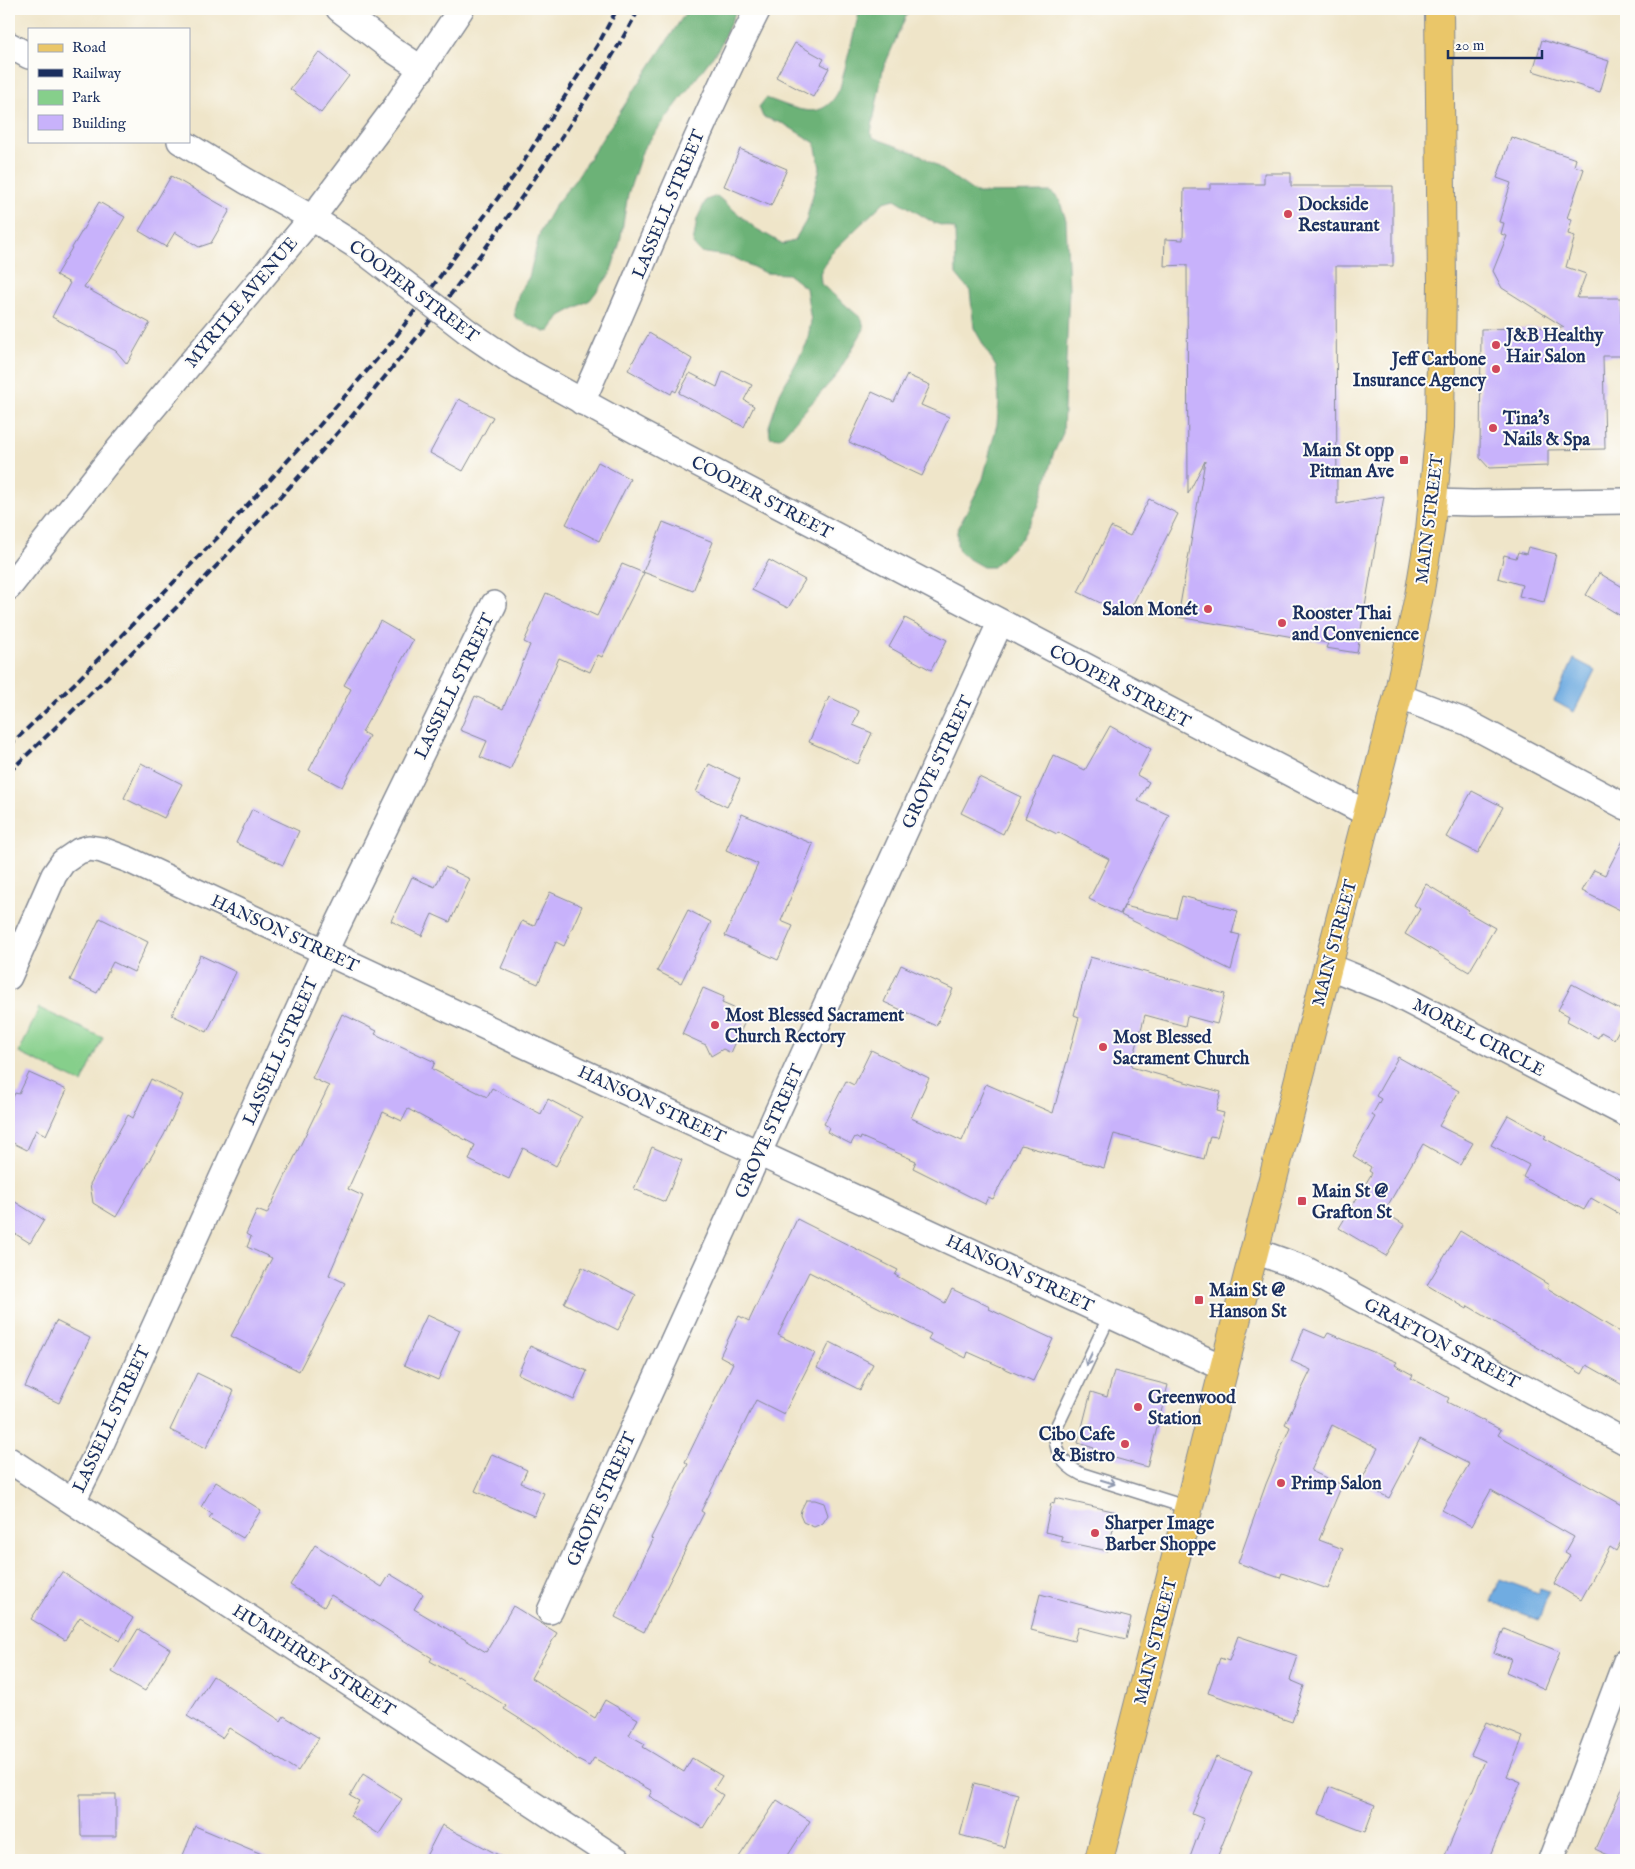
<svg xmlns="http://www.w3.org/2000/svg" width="1635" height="1869" font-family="'IM FELL English',serif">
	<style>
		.green { fill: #86cf8b; stroke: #507f74 }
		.forest { fill: #6cb277; stroke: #44706a }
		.water { fill: #6face1; stroke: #456ea0 }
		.building { fill: #c8b2fb }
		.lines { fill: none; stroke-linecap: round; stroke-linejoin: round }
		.service-casing { stroke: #858a94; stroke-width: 15 }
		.minor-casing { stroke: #858a94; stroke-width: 28 }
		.primary-casing { stroke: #858a94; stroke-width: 30 }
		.service { stroke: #fff; stroke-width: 12 }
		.minor { stroke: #fff; stroke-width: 25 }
		.primary { stroke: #eac669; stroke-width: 28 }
		.rail { stroke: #1b2f5e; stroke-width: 4; stroke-dasharray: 8 4; stroke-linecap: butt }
		.minor-bridge-casing { stroke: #858a94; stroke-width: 28; stroke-linecap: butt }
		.minor-bridge { stroke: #fff; stroke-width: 25 }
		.oneway { stroke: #8d97ae }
		.poi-dot { fill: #d1495b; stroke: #fdfcf7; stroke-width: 2 }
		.labels { text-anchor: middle; stroke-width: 4; stroke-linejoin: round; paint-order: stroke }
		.street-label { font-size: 18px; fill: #1b2f5e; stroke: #fdfcf7 }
		.poi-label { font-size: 18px; font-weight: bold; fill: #1b2f5e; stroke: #fdfcf7; text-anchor: start }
	</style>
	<rect width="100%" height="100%" fill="#fdfcf7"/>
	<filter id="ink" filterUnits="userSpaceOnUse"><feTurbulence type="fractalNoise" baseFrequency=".02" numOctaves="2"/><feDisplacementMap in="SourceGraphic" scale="10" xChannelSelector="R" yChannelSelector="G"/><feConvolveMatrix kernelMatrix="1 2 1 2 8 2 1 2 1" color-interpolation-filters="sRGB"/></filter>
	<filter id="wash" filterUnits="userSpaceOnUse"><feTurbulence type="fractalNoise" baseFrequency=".0096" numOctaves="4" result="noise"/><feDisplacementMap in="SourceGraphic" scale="20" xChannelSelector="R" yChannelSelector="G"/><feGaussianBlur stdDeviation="1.12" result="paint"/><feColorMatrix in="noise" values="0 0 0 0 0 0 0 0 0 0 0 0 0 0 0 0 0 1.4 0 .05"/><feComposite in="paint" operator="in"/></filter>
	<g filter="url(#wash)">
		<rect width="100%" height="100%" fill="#efe5c9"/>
		<path class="green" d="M39,1008L103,1038L82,1083L19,1053Z"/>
		<g class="forest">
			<path d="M688,9H737L719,48L643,149L628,194L620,242L610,274L590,300L560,316L550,331L545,332L519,320L515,317L514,310L519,293L529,277L540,232L555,205L575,180Z"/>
			<path d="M860,9H909L883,69L871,133L874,138L921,155L976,193L1051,192L1059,199L1066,220L1069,289L1063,433L1053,455L1039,505L1022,538L993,567H983L967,558L959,551L957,544V531L983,479L997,424L999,401L996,367L974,328L970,291L956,274L955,229L934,223L895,199L884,202L831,253L820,273L821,284L862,319L864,329L836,376L780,438L770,437L769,426L780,393L807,343L811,321L806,288L788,274L765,273L733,257L700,252L693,244L697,219L706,200L717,196L755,228L783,244L794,241L806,221L820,168L815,143L784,124L763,117L759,107L766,98C796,108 823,125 840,88Z"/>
		</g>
		<g class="water">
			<path d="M1574,659L1595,670L1574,712L1554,701Z"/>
			<path d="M1500,1579L1538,1593L1540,1588L1549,1591L1539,1620L1491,1602Z"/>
		</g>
		<g id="blocks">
			<g class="building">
				<path d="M1542,40L1609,61L1600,92L1533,71Z"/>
				<path d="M795,43L824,59L821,64L829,68L813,97L776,77Z"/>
				<path d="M319,52L349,76L321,113L290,89Z"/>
				<path d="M1511,137L1576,159L1574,166L1584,169L1567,218L1572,219L1568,234L1575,236L1566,267L1586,274L1577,298H1621V325H1626V356H1603L1605,449L1548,450V466L1489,468L1480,458L1481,329L1564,327L1502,288L1493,271L1507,236L1501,234L1504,223L1499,222L1511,183L1497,178Z"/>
				<path d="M740,149L787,169L771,206L724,186Z"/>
				<path d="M1264,173H1291V186H1393V266H1336L1337,504L1384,496L1357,653L1326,648L1328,643L1178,617L1205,461L1188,494L1187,265L1164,266L1165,239L1183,240L1184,189H1210V184H1264Z"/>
				<path d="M171,176L230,210L211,243L199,247L175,232L166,247L139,231Z"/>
				<path d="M99,202L125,217L84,287L150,323L127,364L116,351L52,317L70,283L56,275Z"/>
				<path d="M649,333L692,359L676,392L673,390L671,394L628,370Z"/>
				<path d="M723,371L752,385L744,400L754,406L744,427L679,393L690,373L717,387Z"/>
				<path d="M907,375L930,385L921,405L949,417L922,476L849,442L872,392L894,402Z"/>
				<path d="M459,399L493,417L463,471L430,453Z"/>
				<path d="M598,462L630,479L599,541L566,524Z"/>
				<path d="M1149,499L1178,514L1130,610L1120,605L1117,611L1078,592L1111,527L1130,536Z"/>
				<path d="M663,522L713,542L693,591L643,572Z"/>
				<path d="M1528,547L1556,554L1544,602L1519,596L1522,585L1498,578L1504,555L1516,558L1518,552L1526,554Z"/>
				<path d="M769,560L805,580L788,608L752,590Z"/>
				<path d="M622,564L644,573L602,657L598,655L590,672L559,658L510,770L480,757L487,741L460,730L475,696L503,709L530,645L524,642L546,593L597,616Z"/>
				<path d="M1599,573L1626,589V619L1586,595Z"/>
				<path d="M905,618L947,640L931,670L889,647Z"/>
				<path d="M380,621L413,640L362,732L369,736L342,787L309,770L351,689L344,685Z"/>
				<path d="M829,697L859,711L853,725L872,733L858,764L809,742Z"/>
				<path d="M1110,726L1151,749L1137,775L1149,782L1138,801L1169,815L1120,914L1089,899L1109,859L1058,832L1057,834L1025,818L1053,755L1085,770Z"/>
				<path d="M141,763L182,784L164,818L124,798Z"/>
				<path d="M709,764L740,779L727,807L696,792Z"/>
				<path d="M979,777L1021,797L1003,834L961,813Z"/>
				<path d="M1472,791L1503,807L1478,853L1446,837Z"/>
				<path d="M252,809L299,831L283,865L236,843Z"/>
				<path d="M742,814L813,844L781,921L793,926L778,960L725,936L758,864L726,850Z"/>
				<path d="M1626,835V913L1582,891L1594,870L1605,875Z"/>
				<path d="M445,867L470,879L450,922L432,914L422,936L391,921L412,877L435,887Z"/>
				<path d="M1426,884L1469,910L1467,912L1495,928L1469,972L1405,934L1420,909L1414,905Z"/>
				<path d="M550,892L582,906L564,946L556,942L538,984L501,968L522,921L534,926Z"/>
				<path d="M1182,896L1238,911L1232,933L1240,935L1231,970L1121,915L1124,906L1176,918Z"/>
				<path d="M688,910L711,922L681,983L657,971Z"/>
				<path d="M100,918L148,942L134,972L113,962L97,993L70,980Z"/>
				<path d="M200,955L236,972L207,1032L172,1015Z"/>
				<path d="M1090,957L1225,994L1217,1024L1187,1016L1185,1026L1145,1015L1131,1067L1221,1092L1216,1111L1224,1113L1217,1137L1210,1136L1204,1159L1114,1134L1104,1168L1021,1145L993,1199L988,1197L985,1204L913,1168L916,1161L861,1137L860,1140L855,1137L851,1144L827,1132L829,1127L824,1124L846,1081L854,1085L871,1050L929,1078L911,1118L962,1141L986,1084L1053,1113L1079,1017L1074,1015Z"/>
				<path d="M901,965L953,989L936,1026L884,1002Z"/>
				<path d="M1572,984L1626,1013V1017L1614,1039L1601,1032L1598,1038L1567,1021L1569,1016L1558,1010Z"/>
				<path d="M703,988L724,997L722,1003L743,1012L741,1017L746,1019L731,1053L723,1049L711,1056L706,1045L682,1034Z"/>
				<path d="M342,1014L377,1031L375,1034L435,1062L432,1069L487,1097L492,1088L541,1114L548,1099L582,1117L556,1166L523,1148L509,1179L469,1160L475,1145L408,1109L402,1121L383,1112L348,1189L363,1196L329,1275L345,1283L299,1371L231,1336L272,1258L247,1247L251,1237L246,1234L257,1210L267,1214L329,1086L312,1078Z"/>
				<path d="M1398,1057L1459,1091L1439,1126L1473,1143L1460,1165L1423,1144L1384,1212L1405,1225L1386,1256L1339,1228L1372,1173L1369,1171L1371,1167L1353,1156L1375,1117L1372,1115L1381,1099L1376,1096Z"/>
				<path d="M29,1073L67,1090L46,1135L36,1130L27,1150L9,1141V1106L15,1093L19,1094Z"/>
				<path d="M151,1079L183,1095L164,1135L116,1217L93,1203L90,1184L128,1115L133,1118Z"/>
				<path d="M1508,1115L1546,1136L1544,1138L1626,1182V1218L1591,1198L1584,1210L1523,1177L1529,1165L1491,1145Z"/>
				<path d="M652,1147L682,1160L665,1202L634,1189Z"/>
				<path d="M9,1198L44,1220L30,1243L9,1230Z"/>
				<path d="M797,1219L898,1270L895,1275L945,1303L952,1289L990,1307L989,1309L1053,1339L1033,1381L968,1352L966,1358L928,1339L931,1334L809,1272L778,1335L815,1353L784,1414L756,1400L701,1511L704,1513L644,1632L615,1617L653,1540L651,1538L688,1464L685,1462L733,1363L720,1356L739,1316L749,1321Z"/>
				<path d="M1460,1231L1549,1285L1547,1288L1626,1336V1387L1587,1365L1582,1374L1468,1306L1467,1309L1427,1285Z"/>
				<path d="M582,1267L636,1295L618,1330L564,1303Z"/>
				<path d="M427,1315L460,1330L438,1380L404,1365Z"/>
				<path d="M56,1321L90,1338L59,1403L25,1387Z"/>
				<path d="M1304,1329L1325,1338L1328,1333L1397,1362L1395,1365L1413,1375L1411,1378L1449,1398L1447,1402L1501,1430L1498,1435L1626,1507V1532L1616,1551L1610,1547L1581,1600L1554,1584L1570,1556L1565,1553L1574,1537L1491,1490L1471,1526L1442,1510L1469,1464L1420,1439L1389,1498L1360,1483L1378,1448L1332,1425L1311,1471L1342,1485L1319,1540L1343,1549L1328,1589L1282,1573L1280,1578L1238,1563L1266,1484L1290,1427L1285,1424L1311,1370L1291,1361Z"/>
				<path d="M830,1342L873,1364L860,1390L817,1368Z"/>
				<path d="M530,1346L587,1371L574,1400L518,1374Z"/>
				<path d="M1114,1371L1168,1385L1147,1467L1093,1452L1094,1448L1078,1443L1091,1392L1107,1397Z"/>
				<path d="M197,1373L234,1391L206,1448L170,1430Z"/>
				<path d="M492,1454L527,1470L521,1483L544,1493L534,1516L475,1491Z"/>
				<path d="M216,1482L261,1510L243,1538L209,1518L212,1514L201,1507Z"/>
				<path d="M1055,1498L1117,1512L1108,1551L1061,1541L1062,1536L1045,1532L1051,1503L1054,1504Z"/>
				<path d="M806,1500H815L824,1503L828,1515L823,1523L814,1527L803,1522L800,1515L801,1510Z"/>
				<path d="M315,1545L382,1587L390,1574L423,1594L414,1609L486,1652L513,1606L557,1633L531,1678L595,1718L605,1700L638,1719L629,1735L645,1744L643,1747L684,1772L692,1758L722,1776L714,1789L723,1795L703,1828L649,1796L652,1791L594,1758L589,1766L576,1759L535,1727L534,1728L504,1709L506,1706L458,1676V1677L430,1661L432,1658L331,1595L324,1607L290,1585Z"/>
				<path d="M62,1572L133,1618L120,1641L80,1617L65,1640L31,1619Z"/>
				<path d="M1040,1594L1131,1618L1126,1639L1078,1627L1074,1641L1031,1630Z"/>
				<path d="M138,1629L170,1649L145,1691L112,1672Z"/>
				<path d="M1504,1629L1560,1652L1545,1689L1506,1672L1511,1659L1494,1653Z"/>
				<path d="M1238,1636L1298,1656L1290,1680L1304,1686L1292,1722L1208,1693L1220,1658L1229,1661Z"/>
				<path d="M213,1676L281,1721L284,1716L319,1738L298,1771L229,1728L222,1738L187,1716Z"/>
				<path d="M1486,1722L1523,1737L1507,1776L1521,1782L1488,1860H1443L1485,1761L1471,1755Z"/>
				<path d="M1216,1757L1252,1771L1216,1860H1189L1204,1819L1192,1814Z"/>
				<path d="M363,1774L402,1799L379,1834L350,1816L359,1801L350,1796Z"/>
				<path d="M1626,1780V1860H1619L1595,1849Z"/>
				<path d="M974,1783L1018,1794L1004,1847L960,1835Z"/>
				<path d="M1329,1787L1375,1805L1365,1832L1319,1814Z"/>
				<path d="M80,1794H116V1836H81Z"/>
				<path d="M777,1800L810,1821L785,1860H737Z"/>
				<path d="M442,1825L508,1860H424Z"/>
				<path d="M195,1826L276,1860H181Z"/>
			</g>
		</g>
	</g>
	<g filter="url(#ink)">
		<use href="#blocks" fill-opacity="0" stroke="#858a94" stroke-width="1"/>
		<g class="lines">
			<g class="service-casing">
				<path id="service" d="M1110,1315L1056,1428C1053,1449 1062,1465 1081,1474L1189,1508"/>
			</g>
			<g class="minor-casing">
				<g id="minor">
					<path d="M339,9L390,48L422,69"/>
					<path d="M9,45L29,56"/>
					<path d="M180,141L246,181L312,218L358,247"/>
					<path d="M468,332L518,366L638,432L1368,814"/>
					<path d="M582,402C641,271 693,137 758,9"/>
					<path d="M1433,502L1473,503L1626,501"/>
					<path d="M9,587L107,463L312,218L394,109L461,9"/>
					<path d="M1398,696L1466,722L1626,807"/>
					<path d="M1328,966L1387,990L1626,1114"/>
					<path d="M9,977L54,875L63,862L79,851L89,848L102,850L129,860L520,1043L1224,1368"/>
					<path d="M1255,1251L1305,1269L1626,1442"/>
					<path d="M9,1460L618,1860"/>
					<path d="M73,1501L98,1451L325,951L494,604"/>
					<path d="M550,1611L1000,623"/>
					<path d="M1551,1860L1626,1661"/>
				</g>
			</g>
			<g class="primary-casing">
				<path id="primary" d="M1099,1860L1224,1368L1398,696L1419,596L1430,530L1440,427L1442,283L1439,9"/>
			</g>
			<use href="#service" class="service"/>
			<use href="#minor" class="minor"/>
			<use href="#primary" class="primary"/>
			<g class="rail">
				<path d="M9,746L74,684L219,536L312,434L391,343L517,172L600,41L617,9"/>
				<path d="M9,772C248,545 478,300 639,9"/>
			</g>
			<g class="minor-bridge-casing">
				<path id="minor-bridge" d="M358,247L468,332"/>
			</g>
			<use href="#minor-bridge" class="minor-bridge"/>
		</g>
		<defs><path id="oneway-shaft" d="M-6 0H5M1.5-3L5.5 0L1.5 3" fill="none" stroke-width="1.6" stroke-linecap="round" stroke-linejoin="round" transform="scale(1.25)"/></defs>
		<g class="oneway">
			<use href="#oneway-shaft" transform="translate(1089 1359) rotate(115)"/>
			<use href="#oneway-shaft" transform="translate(1108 1482) rotate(17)"/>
		</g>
	</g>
	<g class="poi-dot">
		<circle cx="1288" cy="214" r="5"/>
		<circle cx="1496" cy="345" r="5"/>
		<circle cx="1496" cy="369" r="5"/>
		<circle cx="1493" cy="428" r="5"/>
		<rect x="1399" y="455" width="10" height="10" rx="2.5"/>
		<circle cx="1208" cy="609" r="5"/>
		<circle cx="1282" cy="623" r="5"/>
		<circle cx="715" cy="1025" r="5"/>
		<circle cx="1103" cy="1047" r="5"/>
		<rect x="1297" y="1196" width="10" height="10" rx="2.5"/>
		<rect x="1194" y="1295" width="10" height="10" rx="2.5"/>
		<circle cx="1138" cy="1407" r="5"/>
		<circle cx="1125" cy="1444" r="5"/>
		<circle cx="1281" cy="1483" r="5"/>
		<circle cx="1095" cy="1533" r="5"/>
	</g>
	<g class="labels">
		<g class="street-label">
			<text transform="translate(668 204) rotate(-67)" y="6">LASSELL STREET</text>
			<text transform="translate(414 291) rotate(37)" y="6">COOPER STREET</text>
			<text transform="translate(241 302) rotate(-50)" y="6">MYRTLE AVENUE</text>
			<text transform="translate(762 497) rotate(28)" y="6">COOPER STREET</text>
			<text transform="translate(1429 519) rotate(-83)" y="6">MAIN STREET</text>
			<text transform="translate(454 686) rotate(-64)" y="6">LASSELL STREET</text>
			<text transform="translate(1120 686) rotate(28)" y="6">COOPER STREET</text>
			<text transform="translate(937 762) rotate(-65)" y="6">GROVE STREET</text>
			<text transform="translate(285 933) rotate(25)" y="6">HANSON STREET</text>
			<text transform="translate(1334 943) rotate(-75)" y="6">MAIN STREET</text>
			<text transform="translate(1479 1037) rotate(28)" y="6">MOREL CIRCLE</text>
			<text transform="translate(280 1051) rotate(-66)" y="6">LASSELL STREET</text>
			<text transform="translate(652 1104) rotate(25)" y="6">HANSON STREET</text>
			<text transform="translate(769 1131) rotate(-66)" y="6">GROVE STREET</text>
			<text transform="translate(1020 1273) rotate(25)" y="6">HANSON STREET</text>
			<text transform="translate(1442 1343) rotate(28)" y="6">GRAFTON STREET</text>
			<text transform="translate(111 1419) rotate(-65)" y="6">LASSELL STREET</text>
			<text transform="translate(601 1499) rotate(-66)" y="6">GROVE STREET</text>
			<text transform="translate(1155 1641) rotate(-76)" y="6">MAIN STREET</text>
			<text transform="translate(314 1660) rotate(33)" y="6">HUMPHREY STREET</text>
		</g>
		<g class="poi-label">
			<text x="1298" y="210">Dockside<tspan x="1298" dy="21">Restaurant</tspan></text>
			<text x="1506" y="341">J&amp;B Healthy<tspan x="1506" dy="21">Hair Salon</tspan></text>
			<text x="1486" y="365" text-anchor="end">Jeff Carbone<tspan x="1486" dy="21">Insurance Agency</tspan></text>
			<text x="1503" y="424">Tina's<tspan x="1503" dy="21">Nails &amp; Spa</tspan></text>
			<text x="1394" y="456" text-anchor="end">Main St opp<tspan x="1394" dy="21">Pitman Ave</tspan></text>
			<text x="1198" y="615" text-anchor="end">Salon Monét</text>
			<text x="1292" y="619">Rooster Thai<tspan x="1292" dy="21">and Convenience</tspan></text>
			<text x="725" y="1021">Most Blessed Sacrament<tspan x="725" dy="21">Church Rectory</tspan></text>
			<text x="1113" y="1043">Most Blessed<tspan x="1113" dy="21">Sacrament Church</tspan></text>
			<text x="1312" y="1197">Main St @<tspan x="1312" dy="21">Grafton St</tspan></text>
			<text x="1209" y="1296">Main St @<tspan x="1209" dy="21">Hanson St</tspan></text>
			<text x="1148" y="1403">Greenwood<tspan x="1148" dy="21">Station</tspan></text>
			<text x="1115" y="1440" text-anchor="end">Cibo Cafe<tspan x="1115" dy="21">&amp; Bistro</tspan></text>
			<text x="1291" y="1489">Primp Salon</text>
			<text x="1105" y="1529">Sharper Image<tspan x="1105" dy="21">Barber Shoppe</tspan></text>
		</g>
	</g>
	<rect width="1635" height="1869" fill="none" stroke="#fdfcf7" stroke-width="30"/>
	<rect x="28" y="28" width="162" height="115" fill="#fdfcf7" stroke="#a3aaba"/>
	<rect x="38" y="44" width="25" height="8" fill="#eac669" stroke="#a3aaba"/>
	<text x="72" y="52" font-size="15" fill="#1b2f5e">Road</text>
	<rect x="38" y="69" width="25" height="8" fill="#1b2f5e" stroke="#a3aaba"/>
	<text x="72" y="78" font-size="15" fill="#1b2f5e">Railway</text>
	<rect x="38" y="90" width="25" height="15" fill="#86cf8b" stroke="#a3aaba"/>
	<text x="72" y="102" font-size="15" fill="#1b2f5e">Park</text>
	<rect x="38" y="115" width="25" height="15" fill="#c8b2fb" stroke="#a3aaba"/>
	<text x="72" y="128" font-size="15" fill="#1b2f5e">Building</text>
	<path d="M1448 50v8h94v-8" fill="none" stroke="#1b2f5e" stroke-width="2.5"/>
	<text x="1455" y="50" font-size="15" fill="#1b2f5e" stroke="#fdfcf7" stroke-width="4" paint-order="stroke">20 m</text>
</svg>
